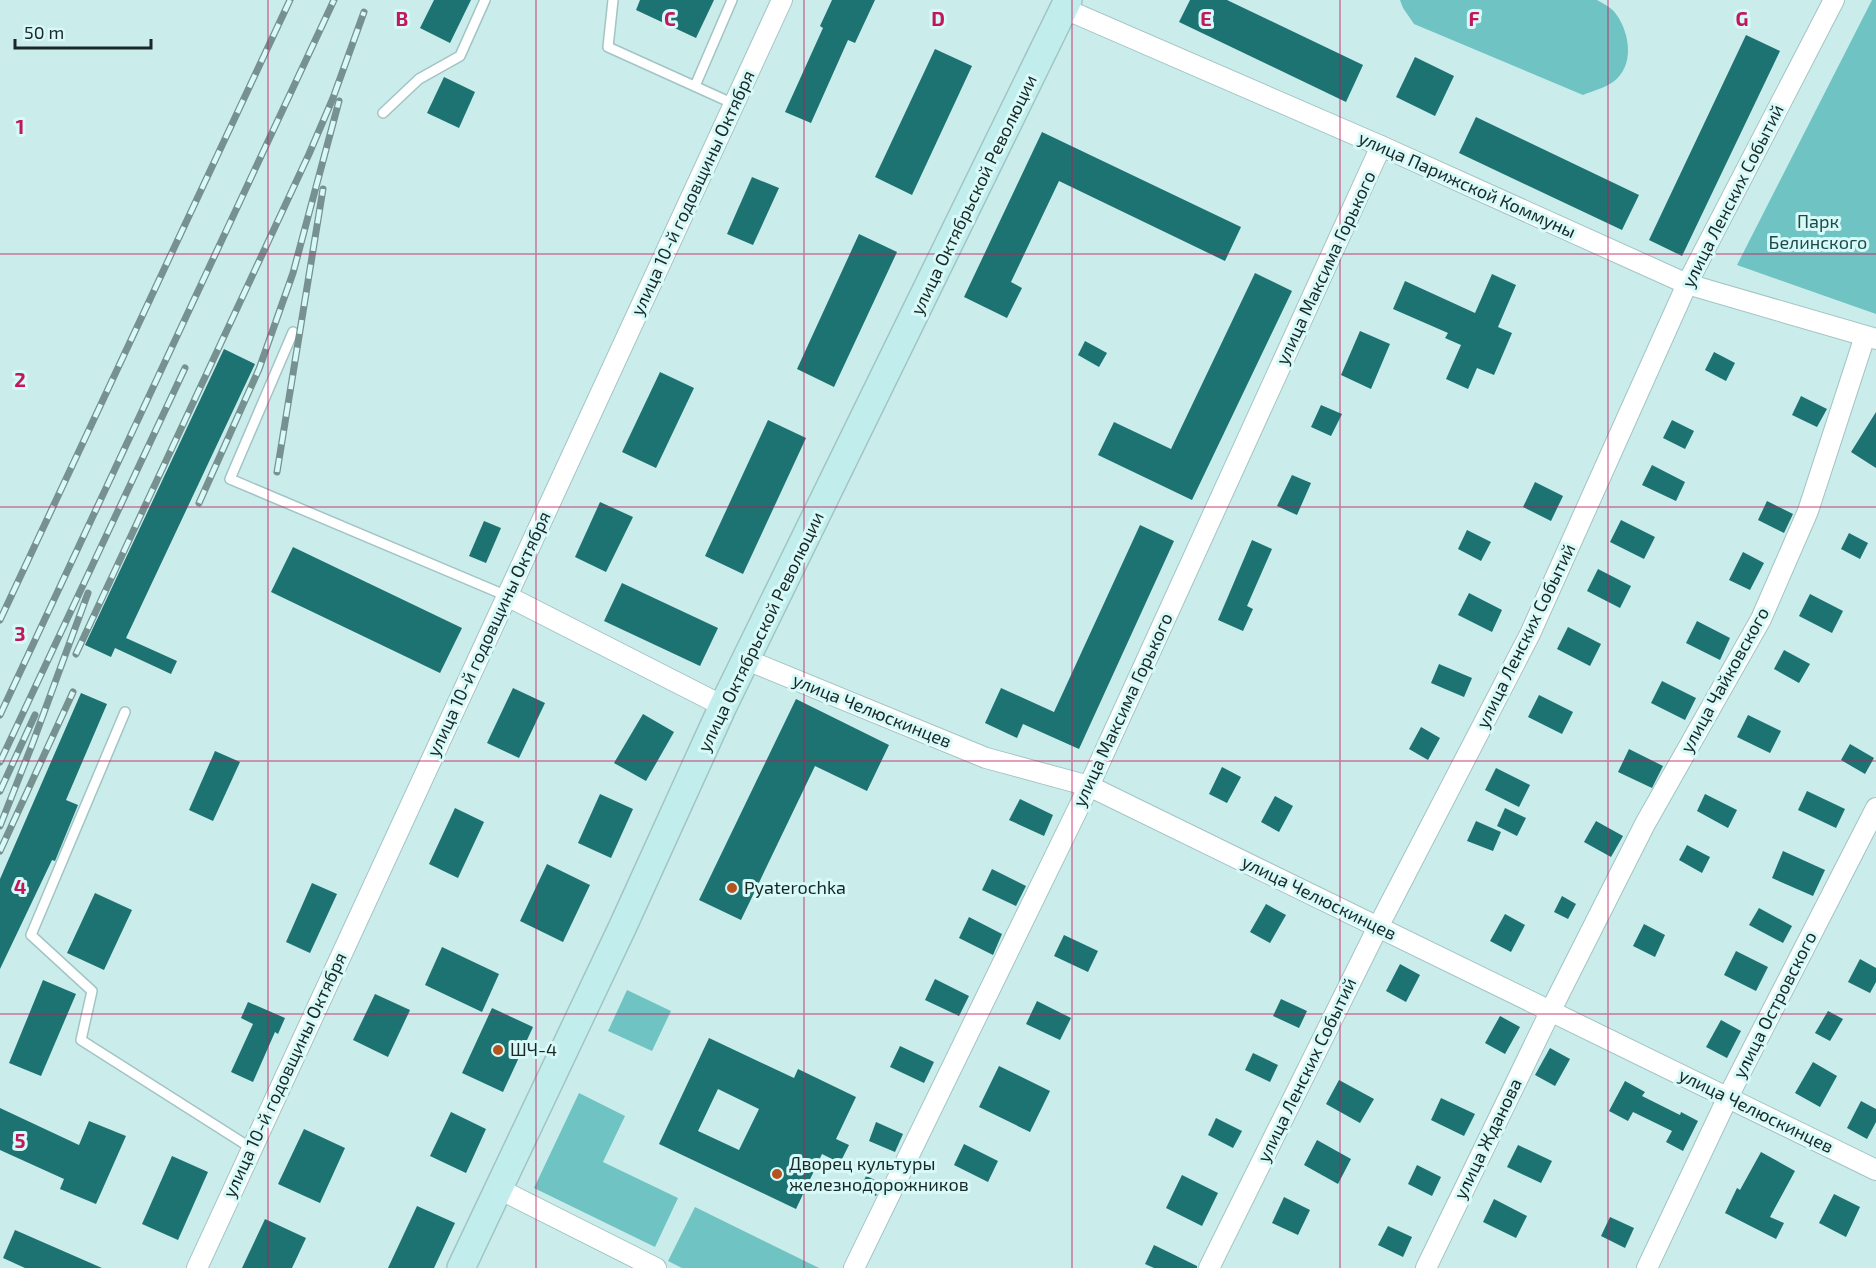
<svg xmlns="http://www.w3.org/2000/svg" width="1876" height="1268" font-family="'Exo 2',sans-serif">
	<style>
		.green { fill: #6fc4c3 }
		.building { fill: #1d7272; fill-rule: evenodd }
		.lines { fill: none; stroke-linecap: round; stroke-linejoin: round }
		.lane-casing { stroke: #a2c4c4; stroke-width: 12 }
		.street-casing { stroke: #a2c4c4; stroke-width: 22 }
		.secondary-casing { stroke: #a2c4c4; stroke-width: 30 }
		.lane { stroke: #fff; stroke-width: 9 }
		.street { stroke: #fff; stroke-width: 20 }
		.secondary { stroke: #c1eeed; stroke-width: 27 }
		.rail-casing { stroke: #779190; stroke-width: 7 }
		.rail { stroke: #d7faf9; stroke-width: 4.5; stroke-dasharray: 14; stroke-linecap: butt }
		.grid { fill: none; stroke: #c2185b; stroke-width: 1.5; stroke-opacity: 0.55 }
		.poi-dot { fill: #b6521d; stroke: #d7faf9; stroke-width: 2 }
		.labels { text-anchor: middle; stroke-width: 6; stroke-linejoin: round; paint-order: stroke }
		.street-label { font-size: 18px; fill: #192726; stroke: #d7faf9 }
		.park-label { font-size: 18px; fill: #1c4b4a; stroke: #d7faf9 }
		.poi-label { font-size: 18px; fill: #192726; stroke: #d7faf9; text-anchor: start }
		.grid-label { font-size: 20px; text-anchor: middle; font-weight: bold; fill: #c2185b; stroke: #d7faf9; stroke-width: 6; stroke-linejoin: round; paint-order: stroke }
	</style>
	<rect width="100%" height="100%" fill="#caedec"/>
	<g class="green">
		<path d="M1400,0H1597C1604,4 1612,8 1616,14C1630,33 1635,66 1613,82C1605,88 1592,91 1583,95L1414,24L1403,8Z"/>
		<path d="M1872,0H1876V314L1737,265Z"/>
		<path d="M627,990L671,1011L652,1051L608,1031Z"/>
		<path d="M579,1093L625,1116L603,1162L678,1198L655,1247L534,1188Z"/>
		<path d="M695,1207L819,1268H682L668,1261Z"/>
	</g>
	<g class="building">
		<path d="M434,0H471L450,43L420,28Z"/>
		<path d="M640,0H714L696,38L636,10Z"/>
		<path d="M832,0H875L855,43L848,40L811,123L785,112L823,28L820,26Z"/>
		<path d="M1190,0H1227L1363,65L1346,102L1179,22Z"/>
		<path d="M1746,35L1780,51L1682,256L1649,240Z"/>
		<path d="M935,49L972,66L912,195L875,177Z"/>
		<path d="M1415,57L1454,76L1435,116L1396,97Z"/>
		<path d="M444,77L475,92L459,128L427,113Z"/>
		<path d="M1476,117L1639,195L1622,230L1459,153Z"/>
		<path d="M1042,132L1241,227L1225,261L1059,181L1011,282L1022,288L1007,318L964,297Z"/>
		<path d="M752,177L779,188L753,245L727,234Z"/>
		<path d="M859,234L897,252L834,387L797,369Z"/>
		<path d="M1255,273L1292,291L1192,500L1098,455L1114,422L1171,449Z"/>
		<path d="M1492,274L1516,285L1498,327L1512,333L1494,375L1477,368L1468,389L1446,379L1461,345L1445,338L1448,333L1393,309L1405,281L1475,313Z"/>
		<path d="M1360,331L1390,344L1371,389L1341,375Z"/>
		<path d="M1085,341L1107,353L1099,367L1078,355Z"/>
		<path d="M224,349L255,364L126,638L177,661L171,674L115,648L111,657L85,645Z"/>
		<path d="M1714,352L1735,363L1726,381L1705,370Z"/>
		<path d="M660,372L694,388L656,468L622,452Z"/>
		<path d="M1801,396L1827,409L1817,427L1792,415Z"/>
		<path d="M1321,405L1342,414L1331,436L1311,427Z"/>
		<path d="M1876,412V468L1851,452Z"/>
		<path d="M768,420L806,438L743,574L705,556Z"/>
		<path d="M1672,420L1694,431L1685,449L1663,438Z"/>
		<path d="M1652,465L1685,482L1676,501L1642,485Z"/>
		<path d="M1292,475L1311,483L1297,515L1277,506Z"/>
		<path d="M1535,482L1563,496L1551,521L1523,507Z"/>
		<path d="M1767,501L1793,514L1784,533L1758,520Z"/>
		<path d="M600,502L633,517L606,572L575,557Z"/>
		<path d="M1621,520L1655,537L1644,559L1610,542Z"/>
		<path d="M484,521L501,528L486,563L469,556Z"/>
		<path d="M1140,525L1174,541L1079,749L1023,724L1017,738L985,723L1001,688L1054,712Z"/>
		<path d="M1467,530L1491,542L1481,561L1458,549Z"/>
		<path d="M1849,533L1868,543L1860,559L1841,549Z"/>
		<path d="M1252,540L1272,549L1247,606L1253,609L1243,631L1218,620Z"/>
		<path d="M293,547L462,628L440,673L271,592Z"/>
		<path d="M1743,552L1764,563L1750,590L1729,580Z"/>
		<path d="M1598,569L1631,586L1620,608L1587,591Z"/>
		<path d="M622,583L718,628L700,666L604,621Z"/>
		<path d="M1469,593L1502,610L1492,632L1458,615Z"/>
		<path d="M1810,594L1843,611L1832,633L1799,616Z"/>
		<path d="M1697,621L1730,638L1720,660L1686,643Z"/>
		<path d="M1568,627L1601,644L1590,666L1557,649Z"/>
		<path d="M1784,650L1810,664L1799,683L1774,669Z"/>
		<path d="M1439,664L1472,678L1464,697L1431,683Z"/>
		<path d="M1662,681L1696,698L1685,720L1651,703Z"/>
		<path d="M513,688L545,703L519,758L487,743Z"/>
		<path d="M81,693L107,704L66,800L78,805L55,861L52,860L0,969V879Z"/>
		<path d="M1539,695L1573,712L1562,734L1528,717Z"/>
		<path d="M796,699L889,745L867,791L815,766L741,920L699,900Z"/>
		<path d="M643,714L674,732L646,781L614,763Z"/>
		<path d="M1748,715L1781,731L1770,753L1737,737Z"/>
		<path d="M1421,727L1440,738L1428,760L1409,749Z"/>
		<path d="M1850,744L1874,758L1865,774L1841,760Z"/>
		<path d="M1629,749L1663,766L1652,788L1618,772Z"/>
		<path d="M215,751L240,762L213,821L189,810Z"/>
		<path d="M1222,767L1241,777L1227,803L1209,794Z"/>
		<path d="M1496,768L1530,785L1519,807L1485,790Z"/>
		<path d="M1807,791L1845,809L1836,828L1798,810Z"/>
		<path d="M600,794L633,809L611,858L578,843Z"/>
		<path d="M1705,794L1737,810L1728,828L1697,811Z"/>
		<path d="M1275,796L1293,806L1279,832L1261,822Z"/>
		<path d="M1020,799L1053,815L1044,836L1009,820Z"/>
		<path d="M455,808L484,822L458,878L429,864Z"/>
		<path d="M1505,808L1526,818L1517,836L1497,826Z"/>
		<path d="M1476,821L1501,832L1493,851L1467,841Z"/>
		<path d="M1596,821L1623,836L1611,857L1584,842Z"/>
		<path d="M1687,845L1710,857L1702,873L1679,860Z"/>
		<path d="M1783,851L1825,870L1813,896L1772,878Z"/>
		<path d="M547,864L590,885L563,942L520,921Z"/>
		<path d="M992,869L1026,886L1016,906L982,890Z"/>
		<path d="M312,883L337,894L310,953L286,942Z"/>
		<path d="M95,893L132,910L104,970L67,953Z"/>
		<path d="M1562,896L1576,904L1568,919L1554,912Z"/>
		<path d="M1266,904L1286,915L1270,943L1250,932Z"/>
		<path d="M1759,908L1792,926L1783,943L1749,925Z"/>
		<path d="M1505,914L1525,925L1511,952L1490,941Z"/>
		<path d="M969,917L1002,934L993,955L959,938Z"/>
		<path d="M1644,924L1665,935L1655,957L1633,946Z"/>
		<path d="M1064,935L1098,951L1088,972L1054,956Z"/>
		<path d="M442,947L499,974L482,1012L425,985Z"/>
		<path d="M1736,951L1768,967L1756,991L1724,975Z"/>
		<path d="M1860,959L1876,968V982L1870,993L1848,982Z"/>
		<path d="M1400,964L1420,975L1406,1002L1386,991Z"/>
		<path d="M935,979L969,996L959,1016L925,1000Z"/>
		<path d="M43,980L76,994L41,1076L9,1063Z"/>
		<path d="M375,994L410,1010L388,1057L353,1040Z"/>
		<path d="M1281,999L1307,1011L1299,1028L1273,1016Z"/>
		<path d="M1037,1001L1071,1018L1060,1040L1026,1024Z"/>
		<path d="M248,1002L285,1018L278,1034L275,1032L253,1082L231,1072L253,1024L241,1018Z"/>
		<path d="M492,1008L533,1027L503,1092L462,1073Z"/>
		<path d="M1828,1011L1843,1019L1830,1041L1815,1033Z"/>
		<path d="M1500,1016L1520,1027L1505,1054L1485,1043Z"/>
		<path d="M1721,1020L1741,1031L1727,1058L1706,1047Z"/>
		<path d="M709,1038L794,1078L798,1069L856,1097L836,1139L849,1145L840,1163L822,1154L796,1209L659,1144ZM718,1089L759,1109L739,1150L698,1131Z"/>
		<path d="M900,1046L934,1062L924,1083L890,1067Z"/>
		<path d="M1550,1048L1570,1059L1555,1086L1535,1075Z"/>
		<path d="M1253,1053L1278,1065L1270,1082L1245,1070Z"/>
		<path d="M1813,1062L1837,1076L1820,1107L1795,1093Z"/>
		<path d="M999,1066L1050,1091L1030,1132L979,1107Z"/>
		<path d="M1339,1080L1374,1099L1360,1123L1326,1104Z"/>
		<path d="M1625,1081L1645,1092L1642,1096L1680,1115L1681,1112L1698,1121L1683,1151L1666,1142L1672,1131L1633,1112L1628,1121L1609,1111Z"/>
		<path d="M1441,1098L1475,1114L1464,1136L1431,1120Z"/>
		<path d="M1861,1101L1876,1109V1122L1867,1139L1847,1128Z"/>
		<path d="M0,1108L79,1145L89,1121L126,1136L96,1204L60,1189L64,1179L0,1150Z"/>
		<path d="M451,1112L486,1129L466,1173L430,1156Z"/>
		<path d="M1216,1118L1242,1131L1233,1148L1208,1135Z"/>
		<path d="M876,1122L903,1134L895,1152L869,1141Z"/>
		<path d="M304,1129L345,1148L320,1203L278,1184Z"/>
		<path d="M1317,1140L1351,1159L1338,1184L1304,1165Z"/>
		<path d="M964,1144L998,1161L988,1182L954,1165Z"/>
		<path d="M1518,1145L1552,1161L1541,1183L1507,1167Z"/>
		<path d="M1761,1152L1795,1171L1770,1217L1784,1223L1776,1239L1725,1213L1737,1188L1740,1190Z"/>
		<path d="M172,1156L208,1172L178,1240L142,1224Z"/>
		<path d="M1417,1165L1441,1177L1432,1196L1408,1184Z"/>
		<path d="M1182,1175L1218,1193L1202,1226L1166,1208Z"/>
		<path d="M866,1176L882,1183L876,1196L860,1190Z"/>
		<path d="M1834,1194L1860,1207L1846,1237L1819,1223Z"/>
		<path d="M1284,1197L1310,1210L1298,1235L1272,1223Z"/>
		<path d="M1494,1199L1527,1216L1516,1238L1483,1222Z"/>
		<path d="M417,1206L455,1223L434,1268H388Z"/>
		<path d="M1610,1217L1634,1228L1625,1248L1601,1236Z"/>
		<path d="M265,1219L306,1238L292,1268H242Z"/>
		<path d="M1388,1226L1412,1237L1403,1257L1378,1245Z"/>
		<path d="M15,1230L102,1268H25L3,1258Z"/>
		<path d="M1154,1245L1197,1266V1268H1154L1145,1264Z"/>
	</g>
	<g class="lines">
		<g class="lane-casing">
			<g id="lane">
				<path d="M613,0L608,47L734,104"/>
				<path d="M695,86L732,0"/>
				<path d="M383,113L419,79L460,56L485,0"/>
				<path d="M293,332L230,479L507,596"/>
				<path d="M125,712L31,935L92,991L81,1040L251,1148"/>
			</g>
		</g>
		<g class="street-casing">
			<g id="street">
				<path d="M1065,9L1381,146L1687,284L1876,339"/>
				<path d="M507,596L723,706"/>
				<path d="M747,660L986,758L1089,786L1876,1170"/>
				<path d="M499,1189L656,1268"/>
				<path d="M197,1268L782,0"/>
				<path d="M854,1268L1089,786L1381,146"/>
				<path d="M1209,1268L1378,927L1530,634L1687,284L1834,0"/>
				<path d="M1426,1268L1551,1010L1645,824L1761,619L1808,511L1865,336"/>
				<path d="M1647,1268L1728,1097L1876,808"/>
			</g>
		</g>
		<g class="secondary-casing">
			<path id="secondary" d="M461,1268L623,926L723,706L1068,0"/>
		</g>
		<use href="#lane" class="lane"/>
		<use href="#street" class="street"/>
		<use href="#secondary" class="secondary"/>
		<g class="rail-casing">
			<g id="rail">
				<path d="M277,472L323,189"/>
				<path d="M199,503L259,369L293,273L339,101"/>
				<path d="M0,620L290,0"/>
				<path d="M76,654L309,154L333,98L364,12"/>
				<path d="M0,715L334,0"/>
				<path d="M0,762L185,368"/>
				<path d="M0,791L35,715"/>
				<path d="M0,826L32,745L88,593"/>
				<path d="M0,851L73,692"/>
			</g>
		</g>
		<use href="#rail" class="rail"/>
	</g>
	<path class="grid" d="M268,0V1268M536,0V1268M804,0V1268M1072,0V1268M1340,0V1268M1608,0V1268M0,254H1876M0,507H1876M0,761H1876M0,1014H1876"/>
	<g class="poi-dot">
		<circle cx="732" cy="888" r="6"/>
		<circle cx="498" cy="1050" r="6"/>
		<circle cx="777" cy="1174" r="6"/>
	</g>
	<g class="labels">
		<g class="street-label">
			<text transform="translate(1467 185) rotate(24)" y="6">улица Парижской Коммуны</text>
			<text transform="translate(693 193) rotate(-65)" y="6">улица 10-й годовщины Октября</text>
			<text transform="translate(974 195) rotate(-64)" y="6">улица Октябрьской Революции</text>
			<text transform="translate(1733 196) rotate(-63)" y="6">улица Ленских Событий</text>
			<text transform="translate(1326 268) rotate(-65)" y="6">улица Максима Горького</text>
			<text transform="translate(761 632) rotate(-64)" y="6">улица Октябрьской Революции</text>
			<text transform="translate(489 634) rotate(-65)" y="6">улица 10-й годовщины Октября</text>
			<text transform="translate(1526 636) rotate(-64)" y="6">улица Ленских Событий</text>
			<text transform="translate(1725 680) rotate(-61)" y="6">улица Чайковского</text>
			<text transform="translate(1123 710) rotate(-65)" y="6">улица Максима Горького</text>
			<text transform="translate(872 711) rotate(22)" y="6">улица Челюскинцев</text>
			<text transform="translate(1319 898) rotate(26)" y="6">улица Челюскинцев</text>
			<text transform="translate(1775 1005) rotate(-63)" y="6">улица Островского</text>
			<text transform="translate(1307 1070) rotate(-64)" y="6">улица Ленских Событий</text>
			<text transform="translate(285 1075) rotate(-65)" y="6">улица 10-й годовщины Октября</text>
			<text transform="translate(1756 1111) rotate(26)" y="6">улица Челюскинцев</text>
			<text transform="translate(1488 1139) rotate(-64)" y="6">улица Жданова</text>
		</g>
		<g class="park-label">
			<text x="1818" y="228">Парк<tspan x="1818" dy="21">Белинского</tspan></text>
		</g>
		<g class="poi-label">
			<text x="744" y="894">Pyaterochka</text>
			<text x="510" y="1056">ШЧ-4</text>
			<text x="789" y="1170">Дворец культуры<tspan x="789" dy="21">железнодорожников</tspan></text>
		</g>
	</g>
	<g class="grid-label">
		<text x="402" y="26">B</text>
		<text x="670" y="26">C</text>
		<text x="938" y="26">D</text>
		<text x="1206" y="26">E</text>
		<text x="1474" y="26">F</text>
		<text x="1742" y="26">G</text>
		<text x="20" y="134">1</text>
		<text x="20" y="387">2</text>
		<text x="20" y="641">3</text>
		<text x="20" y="894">4</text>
		<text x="20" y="1148">5</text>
	</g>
	<path d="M15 39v9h136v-9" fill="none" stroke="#192726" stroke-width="3"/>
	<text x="24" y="39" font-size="18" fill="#192726" stroke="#d7faf9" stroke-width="4.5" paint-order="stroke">50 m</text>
</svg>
